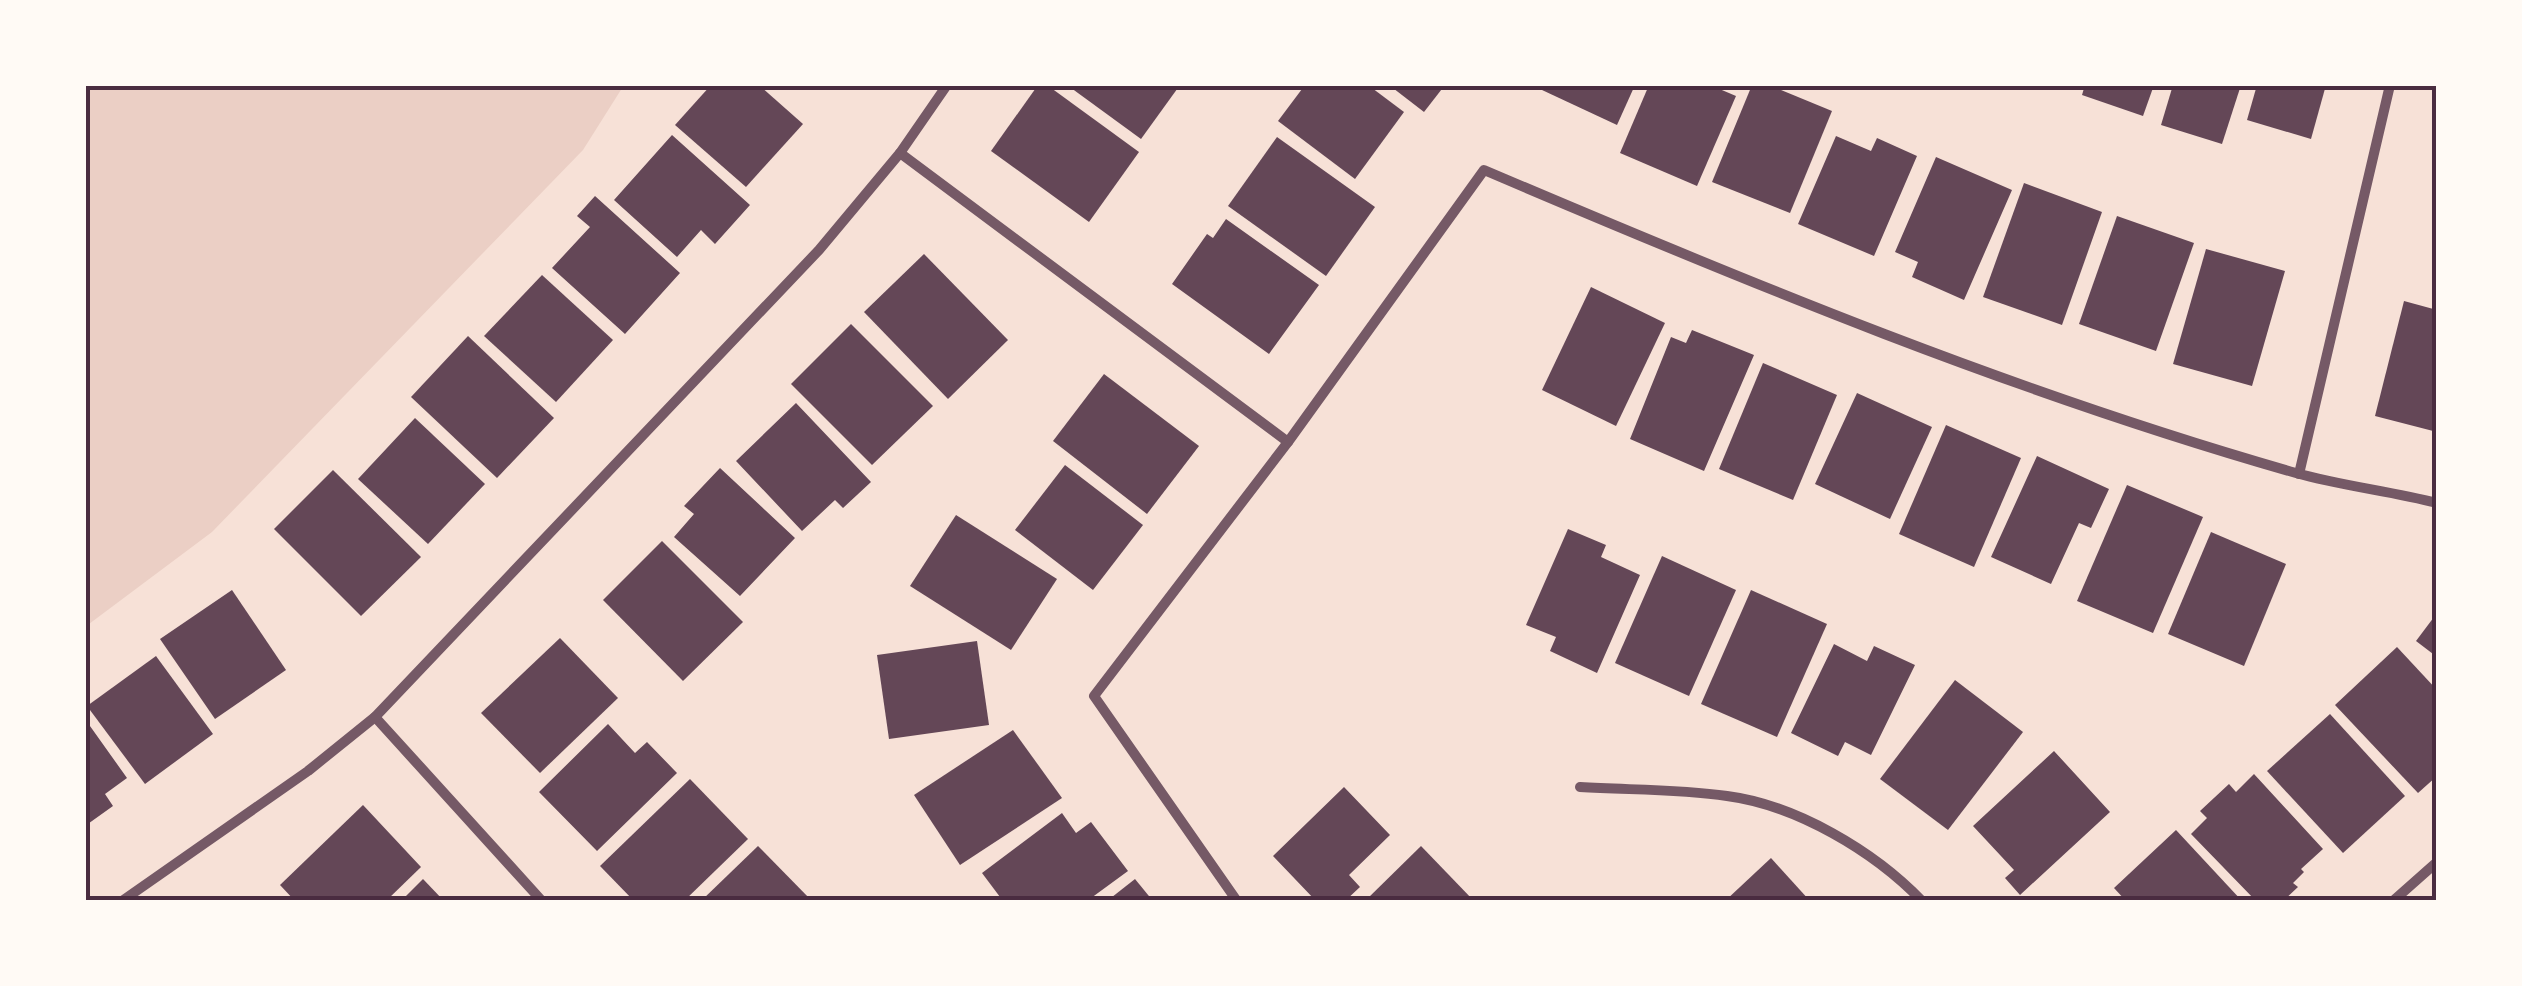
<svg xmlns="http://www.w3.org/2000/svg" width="2522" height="986" font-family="'Noto Sans',sans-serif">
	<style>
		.green { fill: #ebcfc5 }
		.building { fill: #644757 }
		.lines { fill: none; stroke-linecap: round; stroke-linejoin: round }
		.minor { stroke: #755966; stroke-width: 10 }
		.neatline { fill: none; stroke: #4a2c40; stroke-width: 4 }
	</style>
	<rect width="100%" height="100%" fill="#f7e1d7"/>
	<path class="green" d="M85,85H624L583,150L212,532L85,627Z"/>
	<g class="building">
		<path d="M711,85H759L803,124L746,187L675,125Z"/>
		<path d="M1038,85H1047L1139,152L1089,222L991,151Z"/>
		<path d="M1067,85H1180L1141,139Z"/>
		<path d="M1305,85H1368L1404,112L1355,179L1278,121Z"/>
		<path d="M1389,85H1445L1424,112Z"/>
		<path d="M1544,85H1635L1617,125L1542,90Z"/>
		<path d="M1649,85H1710L1736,96L1697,186L1620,153Z"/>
		<path d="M1752,85H1769L1832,111L1790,213L1712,182Z"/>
		<path d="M2085,85H2154L2143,116L2082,95Z"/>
		<path d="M2173,85H2241L2222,144L2161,125Z"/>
		<path d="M2257,85H2326L2311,139L2247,120Z"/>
		<path d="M672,135L750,205L715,244L701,230L677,257L614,200Z"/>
		<path d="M1836,136L1871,151L1877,138L1917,156L1874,256L1798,224Z"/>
		<path d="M1277,137L1375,207L1326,276L1228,206Z"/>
		<path d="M1936,157L2012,190L1964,300L1912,277L1918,262L1895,252Z"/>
		<path d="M2024,183L2102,212L2062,325L1983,297Z"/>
		<path d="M595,196L680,273L625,334L552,268L590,227L577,216Z"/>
		<path d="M2117,216L2194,243L2156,351L2079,324Z"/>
		<path d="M1226,219L1319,285L1269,354L1172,284L1207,234L1213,238Z"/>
		<path d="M2206,249L2285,271L2252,386L2173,364Z"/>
		<path d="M924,254L1008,340L948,399L864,312Z"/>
		<path d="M542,275L613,340L556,402L484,336Z"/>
		<path d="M1591,287L1665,323L1616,426L1542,390Z"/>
		<path d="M2404,301L2437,310V432L2375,416Z"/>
		<path d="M851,324L933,406L872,465L791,384Z"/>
		<path d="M1692,330L1754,355L1704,471L1630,439L1671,337L1686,343Z"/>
		<path d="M468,336L554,418L497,478L411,397Z"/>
		<path d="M1763,363L1837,395L1793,500L1719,469Z"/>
		<path d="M1104,374L1199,446L1147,514L1053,441Z"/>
		<path d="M1857,393L1932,427L1890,519L1815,484Z"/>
		<path d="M796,403L871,482L843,508L835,500L802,531L736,461Z"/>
		<path d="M415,418L485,484L428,544L358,479Z"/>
		<path d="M1946,425L2021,458L1974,567L1899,534Z"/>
		<path d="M2037,456L2109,489L2091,528L2079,523L2051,584L1991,557Z"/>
		<path d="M1065,465L1143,525L1093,590L1015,530Z"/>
		<path d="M720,468L795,538L740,596L674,537L694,514L684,506Z"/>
		<path d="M333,470L421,557L361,616L274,529Z"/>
		<path d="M2127,485L2203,517L2153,633L2077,601Z"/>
		<path d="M956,515L1057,579L1011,650L910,586Z"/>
		<path d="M1568,529L1606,545L1601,557L1640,575L1597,673L1550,651L1556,637L1526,625Z"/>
		<path d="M2211,532L2286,564L2244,666L2168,634Z"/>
		<path d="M662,541L743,622L683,681L603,600Z"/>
		<path d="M1662,556L1736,590L1689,696L1615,663Z"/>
		<path d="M232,590L286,670L215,719L160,639Z"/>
		<path d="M1751,590L1827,624L1777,737L1701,704Z"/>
		<path d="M2437,613V657L2416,641Z"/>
		<path d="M560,638L618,698L540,773L481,713Z"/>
		<path d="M977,641L989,725L889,739L877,655Z"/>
		<path d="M1834,644L1867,661L1874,646L1915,665L1871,755L1845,742L1838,756L1791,733Z"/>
		<path d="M2397,647L2437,690V776L2418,793L2335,705Z"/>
		<path d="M156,656L213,734L145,784L87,706Z"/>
		<path d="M1955,680L2023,732L1948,830L1880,779Z"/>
		<path d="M2330,714L2405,796L2343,853L2267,771Z"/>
		<path d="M85,719L127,778L105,794L113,806L85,826Z"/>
		<path d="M608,724L635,753L647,742L677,773L597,851L539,792Z"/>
		<path d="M1013,730L1062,798L960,865L914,795Z"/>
		<path d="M2054,751L2110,812L2020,895L2005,878L2014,870L1973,826Z"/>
		<path d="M2254,774L2323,849L2301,869L2304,872L2293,883L2298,887L2283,901H2256L2191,834L2207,818L2200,811L2229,784L2236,792Z"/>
		<path d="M690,779L748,839L684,901H634L600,866Z"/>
		<path d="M1344,787L1390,835L1349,875L1360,887L1345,901H1316L1273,856Z"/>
		<path d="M363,805L421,867L386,901H295L280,885Z"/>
		<path d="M1062,813L1076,833L1091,822L1128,871L1087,901H1016L1013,896L1003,901L982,873Z"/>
		<path d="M2176,830L2242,901H2126L2114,888Z"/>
		<path d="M758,846L812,901H701Z"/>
		<path d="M1421,846L1474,901H1365Z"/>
		<path d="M1771,858L1810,901H1725Z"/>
		<path d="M423,879L444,901H401Z"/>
		<path d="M1135,879L1153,901H1107Z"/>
	</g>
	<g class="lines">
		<g class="minor">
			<path d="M900,153L1288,442"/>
			<path d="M2299,474L2390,85"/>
			<path d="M375,717L542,901"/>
			<path d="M1580,787C1628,790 1679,789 1727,796C1796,805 1874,851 1922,901"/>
			<path d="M122,901L308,771L375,717L819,250L900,153L947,85"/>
			<path d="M1237,901L1094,696L1288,442L1484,170C1749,283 2018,394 2296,473C2342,486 2390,491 2437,503"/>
			<path d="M2393,901L2437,862"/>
		</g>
	</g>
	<rect width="2522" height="986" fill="none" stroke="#fffaf5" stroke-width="175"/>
	<rect x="88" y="88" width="2346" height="810" class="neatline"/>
</svg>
